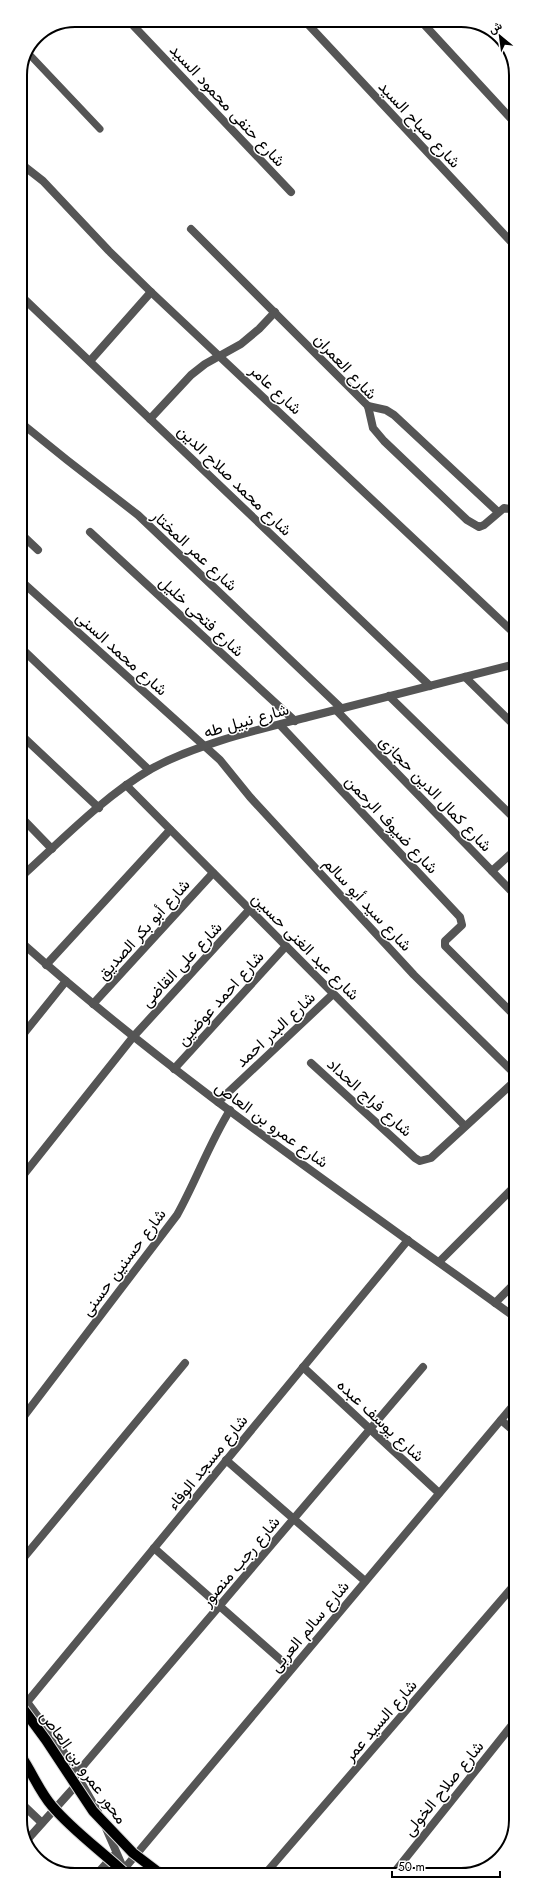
<svg xmlns="http://www.w3.org/2000/svg" width="536" height="1895" font-family="Jost,Vazirmatn,sans-serif">
	<style>
		.lines { fill: none; stroke-linecap: round; stroke-linejoin: round }
		.service { stroke: #555; stroke-width: 7 }
		.minor { stroke: #555; stroke-width: 8 }
		.primary-bridge-casing { stroke: #dbdbdb; stroke-width: 12; stroke-linecap: butt }
		.primary-bridge { stroke: #000; stroke-width: 10 }
		.labels { text-anchor: middle; stroke-width: 3; stroke-linejoin: round; paint-order: stroke }
		.street-label { font-size: 16px; fill: #000; stroke: #fff }
		.rim { fill: none; stroke: #000; stroke-width: 2 }
	</style>
	<rect width="100%" height="100%" fill="#fff"/>
	<g class="lines">
		<path class="service" d="M29,54L100,129"/>
		<g class="minor">
			<path d="M128,20L291,192"/>
			<path d="M304,20L515,246"/>
			<path d="M420,20L515,123"/>
			<path d="M20,163L43,181L109,251L151,292L515,634"/>
			<path d="M191,229L368,406L373,428L384,441L467,520L479,527L484,525L504,508L510,509L515,511"/>
			<path d="M20,295L430,686"/>
			<path d="M90,361L151,292"/>
			<path d="M368,406L386,410L394,415L498,512"/>
			<path d="M150,419L191,375L205,364L241,344L259,329L275,312"/>
			<path d="M20,422L67,460L138,515L342,709"/>
			<path d="M90,532L295,721"/>
			<path d="M20,533L38,550"/>
			<path d="M20,580L220,760L250,797L414,975L516,1075"/>
			<path d="M20,647L149,770"/>
			<path d="M465,677L515,726"/>
			<path d="M389,696L515,819"/>
			<path d="M336,710L515,895"/>
			<path d="M280,725L460,917L462,925L445,941V946L515,1016"/>
			<path d="M20,734L99,808"/>
			<path d="M126,785L465,1126"/>
			<path d="M20,816L52,849"/>
			<path d="M492,871L515,850"/>
			<path d="M21,877C62,840 103,797 151,769C196,744 257,730 308,717C377,700 446,682 515,664"/>
			<path d="M21,942C176,1080 348,1196 516,1318"/>
			<path d="M46,965L170,830"/>
			<path d="M93,1004L213,873"/>
			<path d="M21,1037L66,981"/>
			<path d="M311,1063L415,1158L420,1161L431,1158L516,1080"/>
			<path d="M174,1069L286,946"/>
			<path d="M218,1102L333,994"/>
			<path d="M21,1178L133,1037L250,909"/>
			<path d="M439,1262L516,1185"/>
			<path d="M495,1303L516,1282"/>
			<path d="M303,1367L439,1493"/>
			<path d="M21,1420L177,1215C196,1181 209,1144 230,1110"/>
			<path d="M501,1420L516,1433"/>
			<path d="M226,1460L365,1581"/>
			<path d="M154,1548L291,1669"/>
			<path d="M21,1561L185,1363"/>
			<path d="M21,1694L62,1749L98,1812"/>
			<path d="M28,1701L408,1240"/>
			<path d="M77,1773L423,1367"/>
			<path d="M21,1803L42,1823"/>
			<path d="M105,1826L125,1872"/>
			<path d="M27,1840L79,1782"/>
			<path d="M124,1869L516,1402"/>
			<path d="M265,1874L516,1583"/>
			<path d="M393,1874L516,1720"/>
			<path d="M96,1875L113,1856"/>
		</g>
		<g class="primary-bridge-casing">
			<g id="primary-bridge">
				<path d="M21,1706L46,1740L93,1811L133,1853L162,1875"/>
				<path d="M21,1756C32,1772 39,1791 52,1806C74,1832 102,1851 127,1875"/>
			</g>
		</g>
		<use href="#primary-bridge" class="primary-bridge"/>
	</g>
	<g class="labels">
		<g class="street-label">
			<text transform="translate(228 105) rotate(47)" y="6">شارع حنفى محمود السيد</text>
			<text transform="translate(420 124) rotate(47)" y="6">شارع صباح السيد</text>
			<text transform="translate(346 366) rotate(47)" y="6">شارع العمران</text>
			<text transform="translate(276 389) rotate(43)" y="6">شارع عامر</text>
			<text transform="translate(235 480) rotate(44)" y="6">شارع محمد صلاح الدين</text>
			<text transform="translate(195 550) rotate(43)" y="6">شارع عمر المختار</text>
			<text transform="translate(202 616) rotate(43)" y="6">شارع فتحى خليل</text>
			<text transform="translate(122 653) rotate(42)" y="6">شارع محمد السنى</text>
			<text transform="translate(246 720) rotate(-16)" y="6">شارع نبيل طه</text>
			<text transform="translate(436 793) rotate(46)" y="6">شارع كمال الدين حجازى</text>
			<text transform="translate(392 824) rotate(47)" y="6">شارع ضيوف الرحمن</text>
			<text transform="translate(368 904) rotate(47)" y="6">شارع سيد أبو سالم</text>
			<text transform="translate(143 929) rotate(-48)" y="6">شارع أبو بكر الصديق</text>
			<text transform="translate(306 946) rotate(45)" y="6">شارع عبد الغنى حسين</text>
			<text transform="translate(181 964) rotate(-47)" y="6">شارع على القاضى</text>
			<text transform="translate(220 998) rotate(-48)" y="6">شارع احمد عوضين</text>
			<text transform="translate(275 1029) rotate(-43)" y="6">شارع البدر احمد</text>
			<text transform="translate(370 1097) rotate(42)" y="6">شارع فراج الحداد</text>
			<text transform="translate(272 1124) rotate(36)" y="6">شارع عمرو بن العاص</text>
			<text transform="translate(123 1262) rotate(-53)" y="6">شارع حسنين حسنى</text>
			<text transform="translate(381 1420) rotate(43)" y="6">شارع يوسف عبده</text>
			<text transform="translate(207 1462) rotate(-51)" y="6">شارع مسجد الوفاء</text>
			<text transform="translate(240 1561) rotate(-50)" y="6">شارع رجب منصور</text>
			<text transform="translate(309 1626) rotate(-50)" y="6">شارع سالم العربى</text>
			<text transform="translate(380 1720) rotate(-49)" y="6">شارع السيد عمر</text>
			<text transform="translate(84 1767) rotate(54)" y="6">محور عمرو بن العاص</text>
			<text transform="translate(443 1788) rotate(-51)" y="6">شارع صلاح الخولى</text>
		</g>
	</g>
	<path d="M0 0H536V1895H0ZM75 27H461A48 48 0 0 1 509 75V1820A48 48 0 0 1 461 1868H75A48 48 0 0 1 27 1820V75A48 48 0 0 1 75 27Z" fill="#fff" fill-rule="evenodd"/>
	<path class="rim" d="M75 27H461A48 48 0 0 1 509 75V1820A48 48 0 0 1 461 1868H75A48 48 0 0 1 27 1820V75A48 48 0 0 1 75 27Z"/>
	<g transform="translate(500 36) rotate(331)" stroke="#ffffff" stroke-width="3" paint-order="stroke">
	<path d="M0-3L7 15L0 10L-7 15Z" fill="#000000"/>
	<text y="-6" font-size="11" font-weight="bold" text-anchor="middle" fill="#000000">ش</text>
	</g>
	<path d="M392 1871v6h108v-6" fill="none" stroke="#000000" stroke-width="2"/>
	<text x="398" y="1871" font-size="12" fill="#000000" stroke="#ffffff" stroke-width="3" paint-order="stroke">50 m</text>
</svg>
